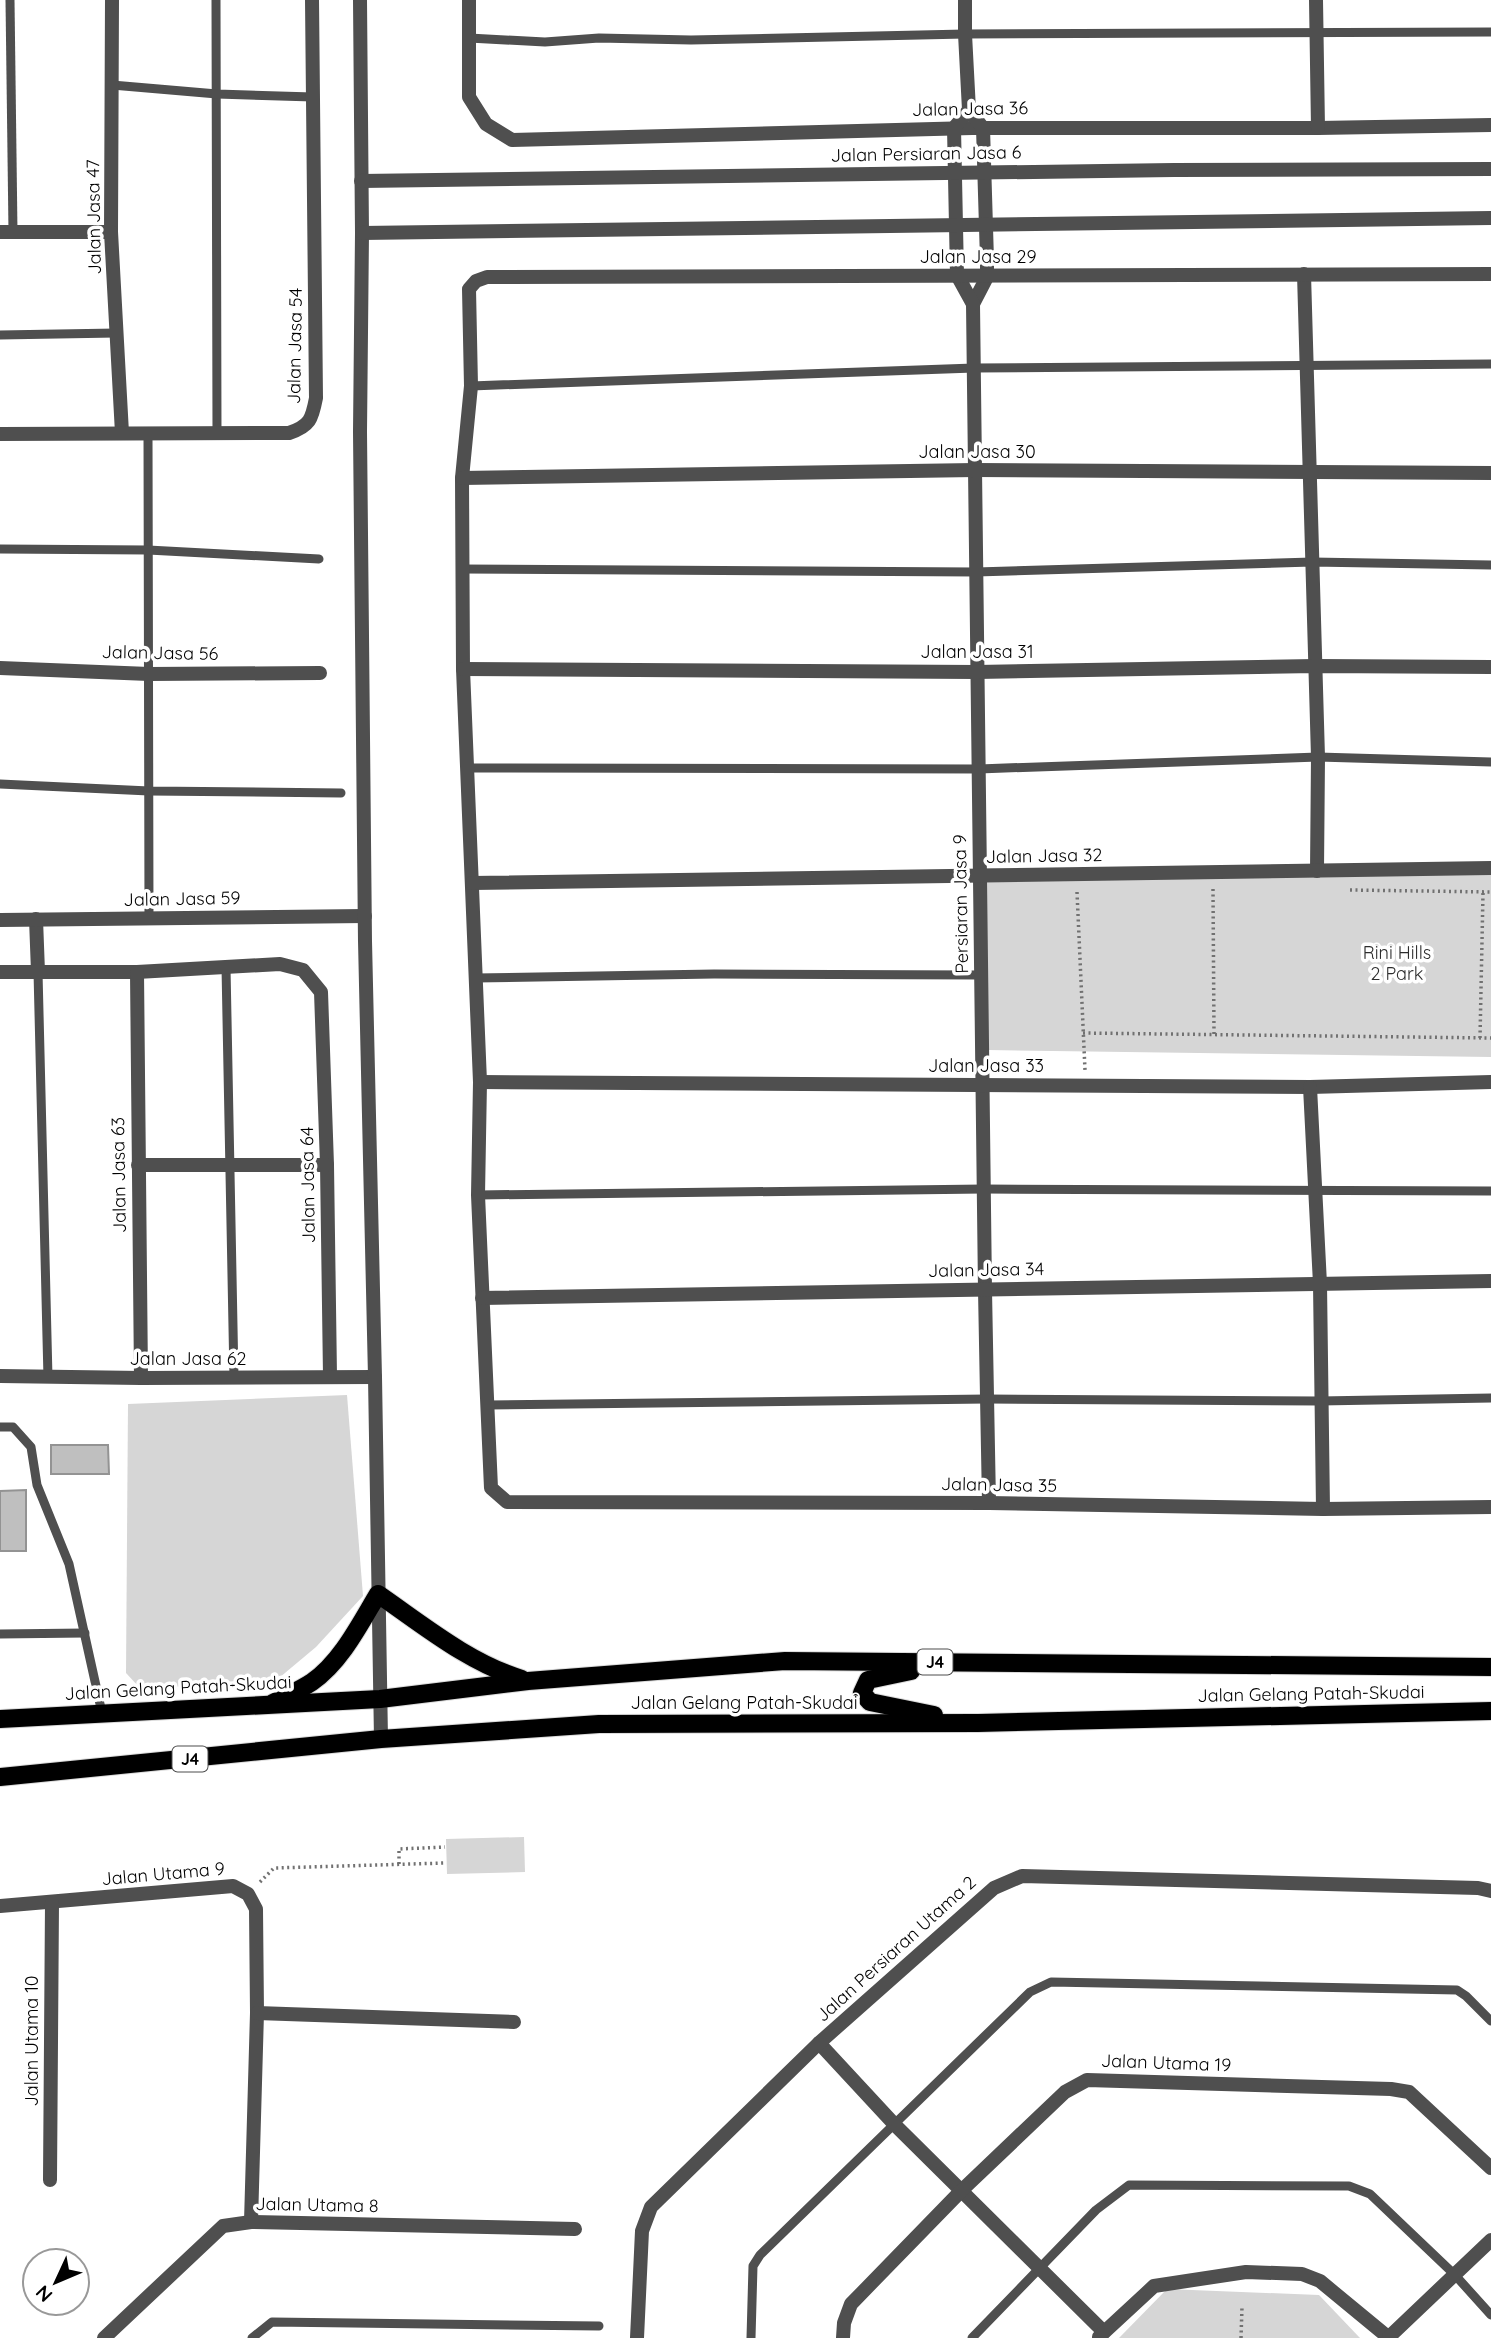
<svg xmlns="http://www.w3.org/2000/svg" width="1491" height="2338" font-family="Quicksand,sans-serif">
	<style>
		.green { fill: #d6d6d6 }
		.building { fill: #bfbfbf; stroke: #939393; stroke-width: 2 }
		.lines { fill: none; stroke-linecap: round; stroke-linejoin: round }
		.primary-casing { stroke: #dbdbdb; stroke-width: 20 }
		.path { stroke: #717171; stroke-width: 3.5; stroke-dasharray: 2 3.5; stroke-linecap: butt }
		.service { stroke: #4f4f4f; stroke-width: 9 }
		.minor { stroke: #4f4f4f; stroke-width: 14 }
		.tertiary { stroke: #4f4f4f; stroke-width: 14 }
		.primary { stroke: #000; stroke-width: 18 }
		.labels { text-anchor: middle; stroke-width: 7; stroke-linejoin: round; paint-order: stroke }
		.shield { fill: #fff; stroke: #4c4c4c; stroke-width: 2 }
		.shield-label { font-size: 16px; font-weight: bold; fill: #000 }
		.street-label { font-size: 18px; fill: #000; stroke: #fff }
		.park-label { font-size: 18px; fill: #2d2d2d; stroke: #fff }
	</style>
	<rect width="100%" height="100%" fill="#fff"/>
	<g class="green">
		<path d="M985,868L1491,872V1057L988,1050Z"/>
		<path d="M347,1395L363,1596L316,1647L267,1688L138,1686L126,1673L128,1404Z"/>
		<path d="M524,1837L525,1872L447,1874L446,1839Z"/>
		<path d="M1167,2289L1319,2295L1360,2338H1119Z"/>
	</g>
	<g class="building">
		<path d="M51,1445H108L109,1474H51Z"/>
		<path d="M26,1490V1551H0V1491Z"/>
	</g>
	<g class="lines">
		<g class="primary-casing">
			<g id="primary">
				<path d="M911,1671L868,1680L862,1693L870,1702L934,1715"/>
				<path d="M273,1703C286,1696 300,1690 312,1682C341,1662 360,1624 378,1594C423,1625 469,1663 522,1679"/>
				<path d="M0,1719L380,1699L528,1681L785,1661L1491,1667"/>
				<path d="M0,1777L381,1739L599,1724L978,1723L1491,1711"/>
			</g>
		</g>
		<g class="path">
			<path d="M1213,889L1214,1034"/>
			<path d="M1350,890L1491,892"/>
			<path d="M1077,892L1085,1070"/>
			<path d="M1083,1033L1491,1038"/>
			<path d="M1480,1038L1483,893"/>
			<path d="M399,1864V1849L445,1847"/>
			<path d="M260,1882L274,1868L445,1863"/>
			<path d="M1241,2338L1242,2307"/>
		</g>
		<g class="service">
			<path d="M10,0L13,232"/>
			<path d="M216,0L217,433"/>
			<path d="M469,38L545,42L599,38L691,40L965,34L1491,32"/>
			<path d="M112,85L217,94L313,97"/>
			<path d="M0,335L116,333"/>
			<path d="M471,386L974,368L1491,364"/>
			<path d="M148,433L149,918"/>
			<path d="M0,549L148,550L319,559"/>
			<path d="M462,569L976,572L1312,562L1491,565"/>
			<path d="M466,768L979,769L1318,757L1491,762"/>
			<path d="M0,784L149,791L341,793"/>
			<path d="M226,967L234,1378"/>
			<path d="M38,972L48,1378"/>
			<path d="M475,978L714,974L981,975"/>
			<path d="M478,1195L984,1189L1491,1191"/>
			<path d="M488,1405L987,1399L1320,1401L1491,1398"/>
			<path d="M0,1427H13L31,1447L37,1485L69,1564L102,1713"/>
			<path d="M0,1634L85,1633"/>
			<path d="M252,2338L272,2322L599,2326"/>
			<path d="M751,2338L753,2266L760,2255L1030,1992L1051,1982L1457,1990L1466,1996L1491,2021"/>
			<path d="M972,2338L1096,2210L1129,2185L1349,2186L1370,2194L1455,2275L1491,2315"/>
		</g>
		<g class="minor">
			<path d="M112,0L111,232L122,433"/>
			<path d="M469,0V97L486,124L512,140L972,128H1318L1491,125"/>
			<path d="M965,0V34L969,110L983,128L987,260V277L973,304L985,1290L989,1503"/>
			<path d="M1316,0L1318,128"/>
			<path d="M969,110L954,128L957,275L973,304"/>
			<path d="M0,232H111"/>
			<path d="M1304,274L1318,757L1317,871"/>
			<path d="M1491,274L487,277L476,281L469,289L471,386L462,478L463,669L480,1082L478,1195L491,1488L507,1502L989,1503L1323,1509L1491,1507"/>
			<path d="M0,434L289,433C310,426 312,419 316,398L312,0"/>
			<path d="M462,478L975,470L1491,473"/>
			<path d="M0,668L149,674L320,673"/>
			<path d="M463,669L977,672L1315,666L1491,667"/>
			<path d="M472,883L1491,868"/>
			<path d="M36,919L38,972"/>
			<path d="M0,920L365,916"/>
			<path d="M0,972H137L280,964L303,970L321,992L327,1165L330,1376"/>
			<path d="M137,972L141,1378"/>
			<path d="M480,1082L1310,1087L1491,1082"/>
			<path d="M1310,1087L1320,1284L1323,1509"/>
			<path d="M138,1165H327"/>
			<path d="M482,1298L1491,1281"/>
			<path d="M0,1376L141,1378L375,1377"/>
			<path d="M0,1906L233,1886L248,1894L256,1909L257,2013L251,2222"/>
			<path d="M257,2013L514,2022"/>
			<path d="M819,2043L895,2125L1104,2332"/>
			<path d="M50,2180L52,1903"/>
			<path d="M1099,2337L1154,2286L1246,2272L1302,2274L1320,2281L1389,2338"/>
			<path d="M1389,2337L1491,2240"/>
			<path d="M104,2338L223,2226L251,2222L575,2229"/>
			<path d="M637,2338L642,2231L651,2207L819,2043L994,1888L1022,1876L1478,1888L1491,1891"/>
			<path d="M843,2338L844,2323L851,2304L961,2191L1065,2092L1087,2080L1391,2089L1409,2092L1491,2168"/>
		</g>
		<g class="tertiary">
			<path d="M360,0L362,233L360,432L365,941L375,1377L381,1739"/>
			<path d="M361,181L1174,170L1491,169"/>
			<path d="M362,233L1491,218"/>
		</g>
		<use href="#primary" class="primary"/>
	</g>
	<g class="labels">
		<g class="shield">
			<rect x="917.5" y="1649.5" width="35" height="25" rx="5"/>
			<rect x="172.5" y="1746.5" width="35" height="25" rx="5"/>
		</g>
		<g class="shield-label">
			<text x="935" y="1668">J4</text>
			<text x="190" y="1765">J4</text>
		</g>
		<g class="street-label">
			<text transform="translate(970 109) rotate(-1)" y="6">Jalan Jasa 36</text>
			<text transform="translate(926 154) rotate(-1)" y="6">Jalan Persiaran Jasa 6</text>
			<text transform="translate(94 217) rotate(-91)" y="6">Jalan Jasa 47</text>
			<text x="978" y="263">Jalan Jasa 29</text>
			<text transform="translate(295 346) rotate(-89)" y="6">Jalan Jasa 54</text>
			<text x="977" y="458">Jalan Jasa 30</text>
			<text x="977" y="658">Jalan Jasa 31</text>
			<text transform="translate(160 653) rotate(1)" y="6">Jalan Jasa 56</text>
			<text transform="translate(1044 856) rotate(-1)" y="6">Jalan Jasa 32</text>
			<text transform="translate(182 899) rotate(-1)" y="6">Jalan Jasa 59</text>
			<text transform="translate(961 904) rotate(-91)" y="6">Persiaran Jasa 9</text>
			<text x="986" y="1072">Jalan Jasa 33</text>
			<text transform="translate(119 1175) rotate(-91)" y="6">Jalan Jasa 63</text>
			<text transform="translate(308 1185) rotate(-91)" y="6">Jalan Jasa 64</text>
			<text transform="translate(986 1270) rotate(-1)" y="6">Jalan Jasa 34</text>
			<text x="188" y="1365">Jalan Jasa 62</text>
			<text transform="translate(999 1485) rotate(1)" y="6">Jalan Jasa 35</text>
			<text transform="translate(178 1688) rotate(-3)" y="6">Jalan Gelang Patah-Skudai</text>
			<text transform="translate(1311 1694) rotate(-1)" y="6">Jalan Gelang Patah-Skudai</text>
			<text x="744" y="1709">Jalan Gelang Patah-Skudai</text>
			<text transform="translate(163 1874) rotate(-5)" y="6">Jalan Utama 9</text>
			<text transform="translate(896 1949) rotate(-42)" y="6">Jalan Persiaran Utama 2</text>
			<text transform="translate(32 2041) rotate(-90)" y="6">Jalan Utama 10</text>
			<text transform="translate(1166 2063) rotate(2)" y="6">Jalan Utama 19</text>
			<text transform="translate(317 2205) rotate(1)" y="6">Jalan Utama 8</text>
		</g>
		<g class="park-label">
			<text x="1397" y="959">Rini Hills<tspan x="1397" dy="21">2 Park</tspan></text>
		</g>
	</g>
	<g transform="translate(56 2282) rotate(226)"><circle r="33" fill="#ffffff" stroke="#999999" stroke-width="2"/>
	<path d="M0-5L12 26L0 18L-12 26Z" fill="#000000"/>
	<text y="-10" font-size="19" font-weight="bold" text-anchor="middle" fill="#000000">N</text>
	</g>
</svg>
